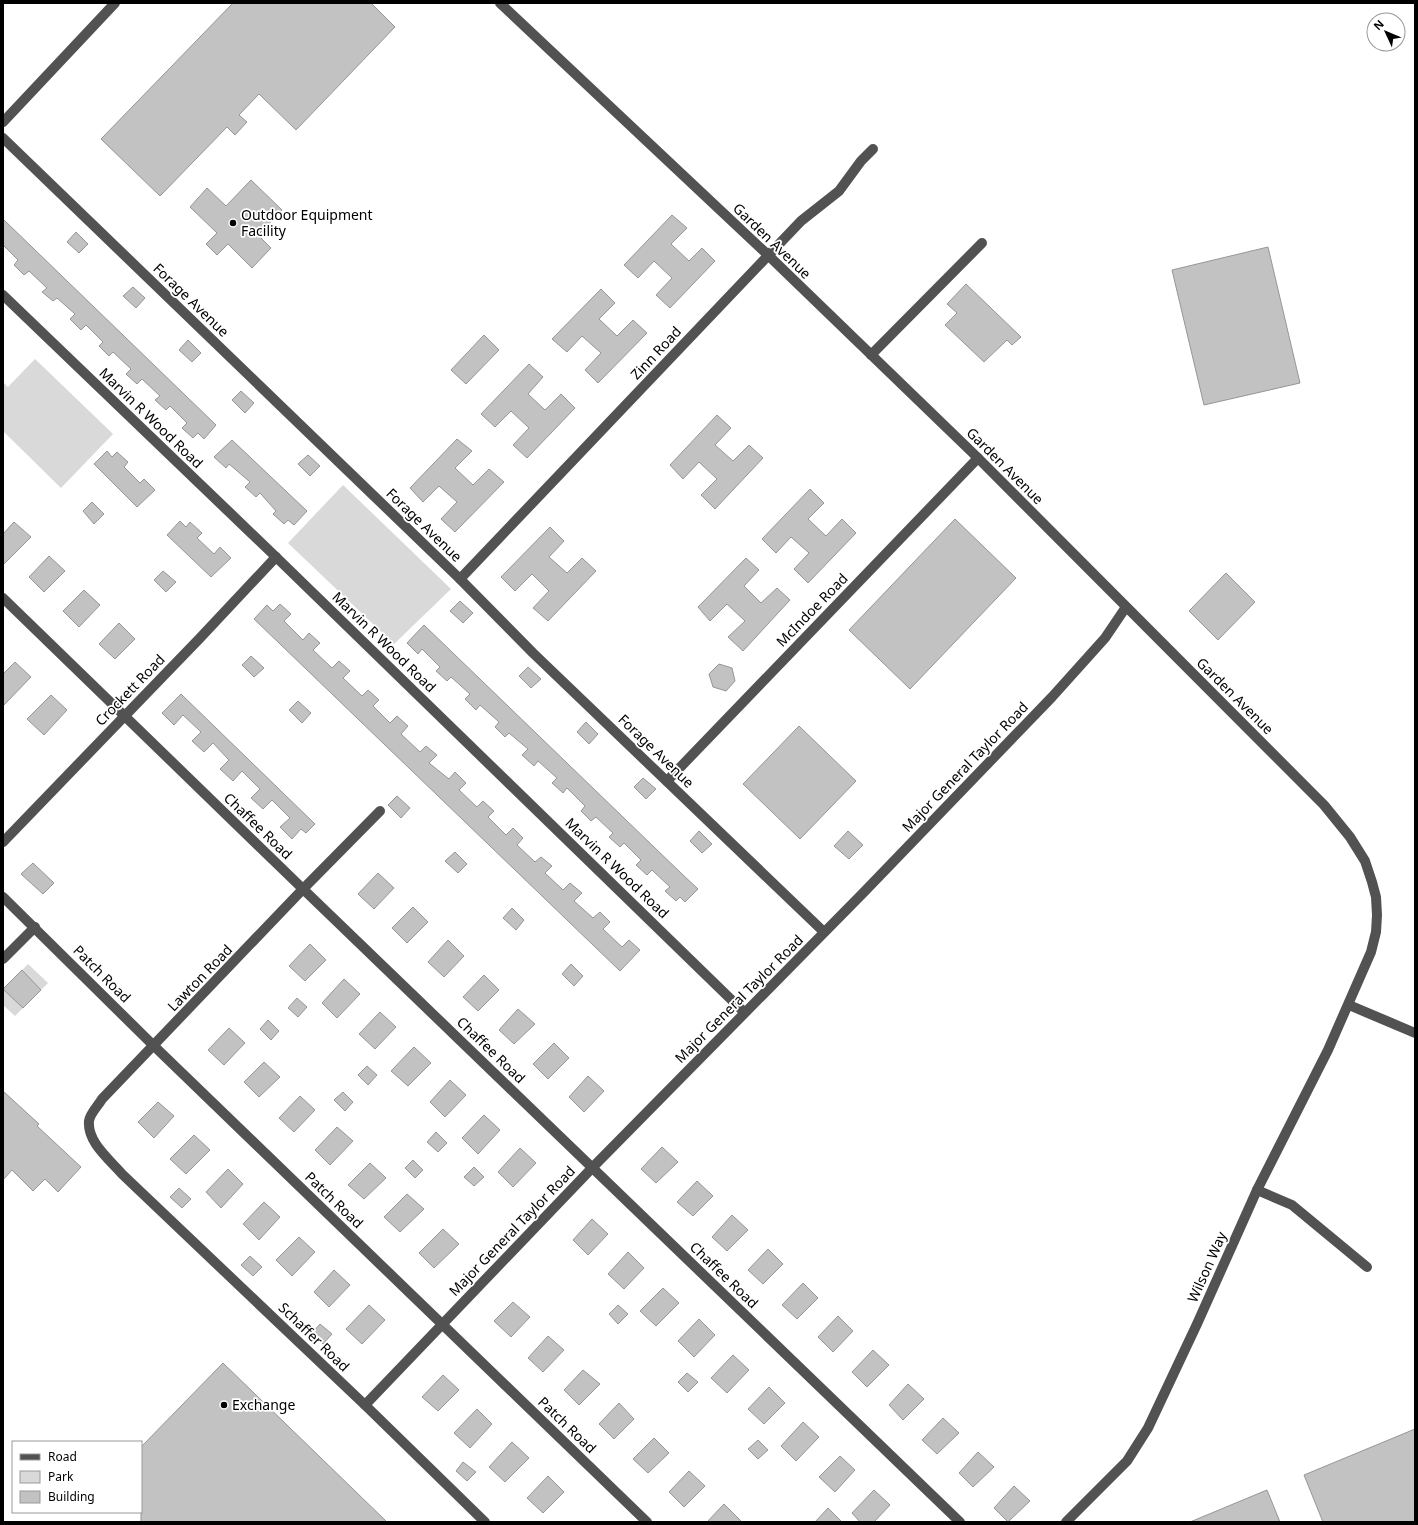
<svg xmlns="http://www.w3.org/2000/svg" width="1418" height="1525" font-family="'Noto Sans',sans-serif">
	<style>
		.green { fill: #d9d9d9 }
		.building { fill: #c2c2c2; stroke: #969696 }
		.lines { fill: none; stroke-linecap: round; stroke-linejoin: round }
		.minor { stroke: #525252; stroke-width: 10 }
		.poi-dot { fill: #000; stroke: #fff; stroke-width: 1.5 }
		.labels { text-anchor: middle; stroke-width: 3.5; stroke-linejoin: round; paint-order: stroke }
		.poi-label { font-size: 14px; fill: #000; stroke: #fff; text-anchor: start }
		.street-label { font-size: 14px; fill: #000; stroke: #fff }
	</style>
	<rect width="100%" height="100%" fill="#fff"/>
	<g class="green">
		<path d="M35,359L113,434L61,488L3,431V382L8,387Z"/>
		<path d="M343,485L451,589L394,644L288,543Z"/>
		<path d="M28,964L48,983L15,1016L3,1005V990Z"/>
	</g>
	<g class="building">
		<path d="M233,3H371L395,27L296,130L259,94L239,115L247,122L235,135L227,127L160,196L101,139Z"/>
		<path d="M251,180L282,210L258,235L271,248L252,268L228,244L217,255L206,244L217,233L190,207L207,188L226,206Z"/>
		<path d="M672,215L687,228L671,244L689,261L702,248L715,261L670,308L656,295L672,278L654,261L638,278L624,265Z"/>
		<path d="M3,219L216,425L204,439L198,433L193,438L182,428L187,423L170,406L166,410L155,400L160,396L142,379L137,384L126,374L131,369L113,352L109,356L99,346L103,342L86,325L81,330L70,319L75,314L57,298L53,301L42,292L47,288L29,271L24,275L14,265L18,260L3,245Z"/>
		<path d="M76,232L88,244L79,253L67,242Z"/>
		<path d="M1268,247L1300,383L1204,405L1172,270Z"/>
		<path d="M966,284L1021,337L1012,345L1007,340L984,362L945,325L957,313L947,304Z"/>
		<path d="M133,287L145,298L136,308L123,296Z"/>
		<path d="M601,289L615,303L599,319L617,336L633,320L647,333L598,383L585,370L601,353L582,336L567,352L552,339Z"/>
		<path d="M484,335L499,350L466,384L451,370Z"/>
		<path d="M188,340L201,353L192,362L179,350Z"/>
		<path d="M529,364L543,377L528,394L545,410L561,394L575,408L527,458L513,445L529,428L511,411L495,427L481,414Z"/>
		<path d="M241,391L254,403L245,413L232,400Z"/>
		<path d="M717,415L731,428L715,445L733,461L749,445L763,458L715,509L701,495L717,479L699,462L683,479L670,465Z"/>
		<path d="M457,439L472,451L455,468L473,485L489,469L504,482L455,532L441,519L457,502L439,486L423,502L410,488Z"/>
		<path d="M232,440L307,511L294,525L288,520L284,524L273,514L276,511L260,493L256,497L245,487L250,482L229,464L226,468L214,457Z"/>
		<path d="M107,451L112,457L117,452L128,462L124,467L140,483L144,479L155,490L137,507L94,464Z"/>
		<path d="M308,455L320,466L310,476L298,464Z"/>
		<path d="M810,489L824,503L808,519L826,536L842,519L856,533L808,583L794,569L809,553L791,537L776,553L762,539Z"/>
		<path d="M92,502L104,514L94,524L83,511Z"/>
		<path d="M955,519L1016,578L910,689L849,630Z"/>
		<path d="M180,521L186,527L190,522L202,533L197,538L214,554L220,547L231,558L211,577L167,535Z"/>
		<path d="M14,522L31,537L3,565V534Z"/>
		<path d="M550,527L564,541L549,557L567,573L582,558L596,571L548,621L533,608L549,591L532,574L515,591L501,577Z"/>
		<path d="M49,556L65,571L44,592L29,577Z"/>
		<path d="M746,558L759,570L744,586L761,603L777,588L790,600L743,651L728,637L745,621L727,604L710,621L698,607Z"/>
		<path d="M163,571L176,582L166,592L154,580Z"/>
		<path d="M1226,573L1255,602L1218,640L1189,611Z"/>
		<path d="M84,590L100,605L79,627L63,611Z"/>
		<path d="M460,601L473,613L463,623L450,611Z"/>
		<path d="M280,604L291,614L284,621L303,640L309,633L320,643L313,650L332,668L339,661L350,671L343,678L362,696L368,690L379,700L373,706L390,723L397,716L408,726L401,734L420,752L426,746L437,755L429,763L449,779L455,772L466,783L459,790L477,807L483,801L494,811L488,817L506,835L513,828L523,838L517,845L535,862L541,857L552,866L545,873L563,890L570,883L582,893L574,901L593,918L600,912L610,922L603,929L622,947L629,940L640,950L620,971L254,619L267,605L273,611Z"/>
		<path d="M119,623L135,639L115,659L99,644Z"/>
		<path d="M424,625L682,874L698,889L685,902L680,897L676,901L665,891L670,887L652,870L647,875L636,865L641,860L624,843L620,847L609,837L613,833L596,817L591,821L581,811L585,806L567,788L563,793L552,783L557,778L538,761L534,766L522,755L528,749L509,733L505,737L495,727L499,722L480,705L476,710L465,699L470,694L451,677L447,681L436,671L440,667L422,649L418,654L407,643Z"/>
		<path d="M251,656L264,668L254,677L242,665Z"/>
		<path d="M15,662L31,677L3,706V674Z"/>
		<path d="M719,664L732,668L735,681L726,691L713,687L709,674Z"/>
		<path d="M528,667L541,679L531,688L519,676Z"/>
		<path d="M181,694L315,824L306,833L301,829L292,839L280,827L290,818L272,800L263,809L251,798L260,789L242,771L233,781L220,769L229,760L213,743L204,752L192,741L201,732L183,715L174,725L162,713Z"/>
		<path d="M51,695L67,710L44,735L27,719Z"/>
		<path d="M298,701L311,713L302,723L289,710Z"/>
		<path d="M586,722L598,734L589,744L577,732Z"/>
		<path d="M799,726L856,781L800,839L743,784Z"/>
		<path d="M643,778L656,789L646,799L634,787Z"/>
		<path d="M397,796L410,808L401,818L388,805Z"/>
		<path d="M699,831L712,844L702,853L690,841Z"/>
		<path d="M848,831L863,845L849,859L834,846Z"/>
		<path d="M455,852L467,864L458,873L445,861Z"/>
		<path d="M33,863L54,883L43,894L21,874Z"/>
		<path d="M378,873L394,888L374,909L358,894Z"/>
		<path d="M413,907L428,922L407,943L392,928Z"/>
		<path d="M512,908L524,920L516,930L503,918Z"/>
		<path d="M448,940L464,956L444,977L428,962Z"/>
		<path d="M310,944L326,960L305,981L289,966Z"/>
		<path d="M571,964L583,976L574,986L562,974Z"/>
		<path d="M22,970L41,990L23,1008L3,989Z"/>
		<path d="M484,975L499,990L478,1011L463,997Z"/>
		<path d="M344,979L360,994L337,1018L322,1003Z"/>
		<path d="M297,998L307,1007L298,1017L288,1008Z"/>
		<path d="M518,1009L535,1024L514,1044L499,1030Z"/>
		<path d="M380,1012L396,1027L375,1049L359,1034Z"/>
		<path d="M268,1020L279,1031L271,1040L260,1029Z"/>
		<path d="M229,1028L245,1043L224,1065L208,1050Z"/>
		<path d="M554,1043L569,1058L548,1079L533,1064Z"/>
		<path d="M414,1047L431,1063L408,1086L391,1071Z"/>
		<path d="M264,1062L280,1077L259,1097L244,1082Z"/>
		<path d="M367,1066L377,1075L368,1085L358,1075Z"/>
		<path d="M588,1076L604,1091L584,1112L569,1097Z"/>
		<path d="M450,1080L466,1095L445,1117L430,1102Z"/>
		<path d="M3,1091L39,1124L37,1126L81,1167L58,1192L45,1179L33,1191L12,1170L3,1180Z"/>
		<path d="M343,1092L353,1102L345,1111L334,1100Z"/>
		<path d="M300,1096L315,1110L294,1132L279,1118Z"/>
		<path d="M158,1102L174,1116L154,1138L138,1122Z"/>
		<path d="M484,1115L500,1130L478,1154L462,1138Z"/>
		<path d="M337,1127L353,1141L330,1165L315,1150Z"/>
		<path d="M436,1132L447,1143L438,1152L427,1142Z"/>
		<path d="M194,1135L210,1150L186,1174L170,1159Z"/>
		<path d="M662,1147L678,1162L656,1183L641,1169Z"/>
		<path d="M520,1148L536,1163L513,1187L498,1172Z"/>
		<path d="M413,1160L423,1170L415,1178L405,1168Z"/>
		<path d="M370,1163L386,1178L364,1199L348,1185Z"/>
		<path d="M474,1167L484,1177L474,1186L464,1177Z"/>
		<path d="M228,1169L243,1184L221,1208L206,1192Z"/>
		<path d="M697,1181L713,1196L693,1216L677,1202Z"/>
		<path d="M179,1188L191,1199L182,1208L170,1197Z"/>
		<path d="M407,1194L424,1209L400,1232L384,1217Z"/>
		<path d="M264,1202L280,1217L259,1240L243,1224Z"/>
		<path d="M732,1215L748,1230L727,1251L712,1237Z"/>
		<path d="M592,1219L608,1234L588,1255L573,1240Z"/>
		<path d="M443,1229L459,1244L434,1268L419,1253Z"/>
		<path d="M299,1237L315,1252L292,1276L276,1260Z"/>
		<path d="M768,1249L783,1264L763,1284L748,1270Z"/>
		<path d="M628,1252L644,1268L624,1289L608,1274Z"/>
		<path d="M250,1256L262,1267L253,1276L241,1265Z"/>
		<path d="M334,1270L350,1285L329,1307L314,1292Z"/>
		<path d="M803,1283L818,1298L797,1319L782,1305Z"/>
		<path d="M663,1288L679,1303L656,1326L640,1311Z"/>
		<path d="M513,1302L530,1317L511,1337L494,1321Z"/>
		<path d="M369,1305L385,1320L362,1344L346,1329Z"/>
		<path d="M618,1305L628,1314L618,1324L609,1314Z"/>
		<path d="M838,1316L853,1331L833,1352L818,1337Z"/>
		<path d="M699,1319L715,1335L694,1357L678,1341Z"/>
		<path d="M320,1324L332,1334L323,1344L312,1333Z"/>
		<path d="M548,1336L564,1350L543,1372L528,1358Z"/>
		<path d="M873,1350L889,1365L867,1387L852,1372Z"/>
		<path d="M733,1355L749,1370L727,1393L711,1378Z"/>
		<path d="M223,1363L387,1522H141V1447Z"/>
		<path d="M583,1370L600,1384L579,1405L564,1390Z"/>
		<path d="M687,1373L698,1382L688,1392L678,1382Z"/>
		<path d="M443,1375L459,1390L438,1411L422,1397Z"/>
		<path d="M908,1384L924,1399L903,1420L889,1405Z"/>
		<path d="M769,1387L785,1403L764,1424L748,1409Z"/>
		<path d="M619,1403L634,1419L614,1439L599,1424Z"/>
		<path d="M477,1409L492,1424L470,1448L454,1433Z"/>
		<path d="M943,1418L959,1433L937,1454L922,1440Z"/>
		<path d="M803,1422L819,1437L796,1461L781,1446Z"/>
		<path d="M1415,1429V1522H1323L1304,1475Z"/>
		<path d="M654,1438L669,1453L648,1473L633,1459Z"/>
		<path d="M758,1440L768,1450L758,1459L748,1449Z"/>
		<path d="M512,1442L529,1458L505,1482L489,1467Z"/>
		<path d="M978,1452L994,1467L973,1487L959,1473Z"/>
		<path d="M840,1456L855,1470L835,1492L819,1477Z"/>
		<path d="M463,1462L476,1472L467,1481L456,1471Z"/>
		<path d="M689,1471L705,1486L684,1507L669,1492Z"/>
		<path d="M548,1476L564,1492L543,1513L527,1498Z"/>
		<path d="M1014,1486L1030,1501L1008,1522L994,1508Z"/>
		<path d="M874,1490L890,1505L874,1522H860L852,1513Z"/>
		<path d="M1267,1490L1280,1522H1190Z"/>
		<path d="M724,1504L742,1522H707Z"/>
		<path d="M828,1508L842,1522H815Z"/>
	</g>
	<g class="lines">
		<g class="minor">
			<path d="M500,3L768,255L978,458L1324,805L1350,837L1365,861L1372,882L1376,897L1377,915L1376,932L1371,952L1328,1050L1257,1190L1197,1324L1148,1428L1127,1461L1066,1522"/>
			<path d="M3,122L115,3"/>
			<path d="M3,138L460,579L533,653L824,932"/>
			<path d="M3,295L276,557L744,1012"/>
			<path d="M871,355L982,243"/>
			<path d="M460,579L801,221L839,191L861,161L873,149"/>
			<path d="M3,598L303,889L960,1522"/>
			<path d="M667,781L978,458"/>
			<path d="M380,811L303,889L102,1099C98,1106 90,1113 89,1121C87,1142 109,1159 122,1174L365,1405L485,1522"/>
			<path d="M3,842L200,638L276,557"/>
			<path d="M3,897L154,1046L647,1522"/>
			<path d="M3,959L35,927"/>
			<path d="M1349,1005L1415,1033"/>
			<path d="M1257,1190L1292,1205L1367,1267"/>
			<path d="M365,1405L592,1168L865,891L1052,697L1105,638L1126,607"/>
		</g>
	</g>
	<g class="poi-dot">
		<circle cx="233" cy="223" r="4"/>
		<circle cx="224" cy="1405" r="4"/>
	</g>
	<g class="labels">
		<g class="poi-label">
			<text x="241" y="220">Outdoor Equipment<tspan x="241" dy="16">Facility</tspan></text>
			<text x="232" y="1410">Exchange</text>
		</g>
		<g class="street-label">
			<text transform="translate(772 241) rotate(44)" y="5">Garden Avenue</text>
			<text transform="translate(191 300) rotate(44)" y="5">Forage Avenue</text>
			<text transform="translate(656 353) rotate(-47)" y="5">Zinn Road</text>
			<text transform="translate(151 418) rotate(44)" y="5">Marvin R Wood Road</text>
			<text transform="translate(1005 466) rotate(45)" y="5">Garden Avenue</text>
			<text transform="translate(424 525) rotate(44)" y="5">Forage Avenue</text>
			<text transform="translate(812 610) rotate(-46)" y="5">McIndoe Road</text>
			<text transform="translate(384 642) rotate(44)" y="5">Marvin R Wood Road</text>
			<text transform="translate(130 690) rotate(-46)" y="5">Crockett Road</text>
			<text transform="translate(1235 696) rotate(45)" y="5">Garden Avenue</text>
			<text transform="translate(656 751) rotate(44)" y="5">Forage Avenue</text>
			<text transform="translate(965 767) rotate(-46)" y="5">Major General Taylor Road</text>
			<text transform="translate(258 826) rotate(44)" y="5">Chaffee Road</text>
			<text transform="translate(617 868) rotate(44)" y="5">Marvin R Wood Road</text>
			<text transform="translate(102 974) rotate(45)" y="5">Patch Road</text>
			<text transform="translate(200 978) rotate(-46)" y="5">Lawton Road</text>
			<text transform="translate(739 999) rotate(-45)" y="5">Major General Taylor Road</text>
			<text transform="translate(491 1050) rotate(44)" y="5">Chaffee Road</text>
			<text transform="translate(334 1200) rotate(44)" y="5">Patch Road</text>
			<text transform="translate(512 1231) rotate(-46)" y="5">Major General Taylor Road</text>
			<text transform="translate(1207 1267) rotate(-66)" y="5">Wilson Way</text>
			<text transform="translate(724 1275) rotate(44)" y="5">Chaffee Road</text>
			<text transform="translate(314 1337) rotate(44)" y="5">Schaffer Road</text>
			<text transform="translate(567 1425) rotate(44)" y="5">Patch Road</text>
		</g>
	</g>
	<rect width="1418" height="1525" fill="none" stroke="#000000" stroke-width="8"/>
	<rect x="12" y="1441" width="130" height="72" fill="#ffffff" stroke="#999999"/>
	<rect x="20" y="1454" width="20" height="6" fill="#525252" stroke="#999999"/>
	<text x="48" y="1461" font-size="12" fill="#000000">Road</text>
	<rect x="20" y="1471" width="20" height="12" fill="#d9d9d9" stroke="#999999"/>
	<text x="48" y="1481" font-size="12" fill="#000000">Park</text>
	<rect x="20" y="1491" width="20" height="12" fill="#c2c2c2" stroke="#999999"/>
	<text x="48" y="1501" font-size="12" fill="#000000">Building</text>
	<g transform="translate(1386 32) rotate(314)"><circle r="19" fill="#ffffff" stroke="#999999"/>
	<path d="M0-3L7 15L0 10L-7 15Z" fill="#000000"/>
	<text y="-6" font-size="11" font-weight="bold" text-anchor="middle" fill="#000000">N</text>
	</g>
</svg>
